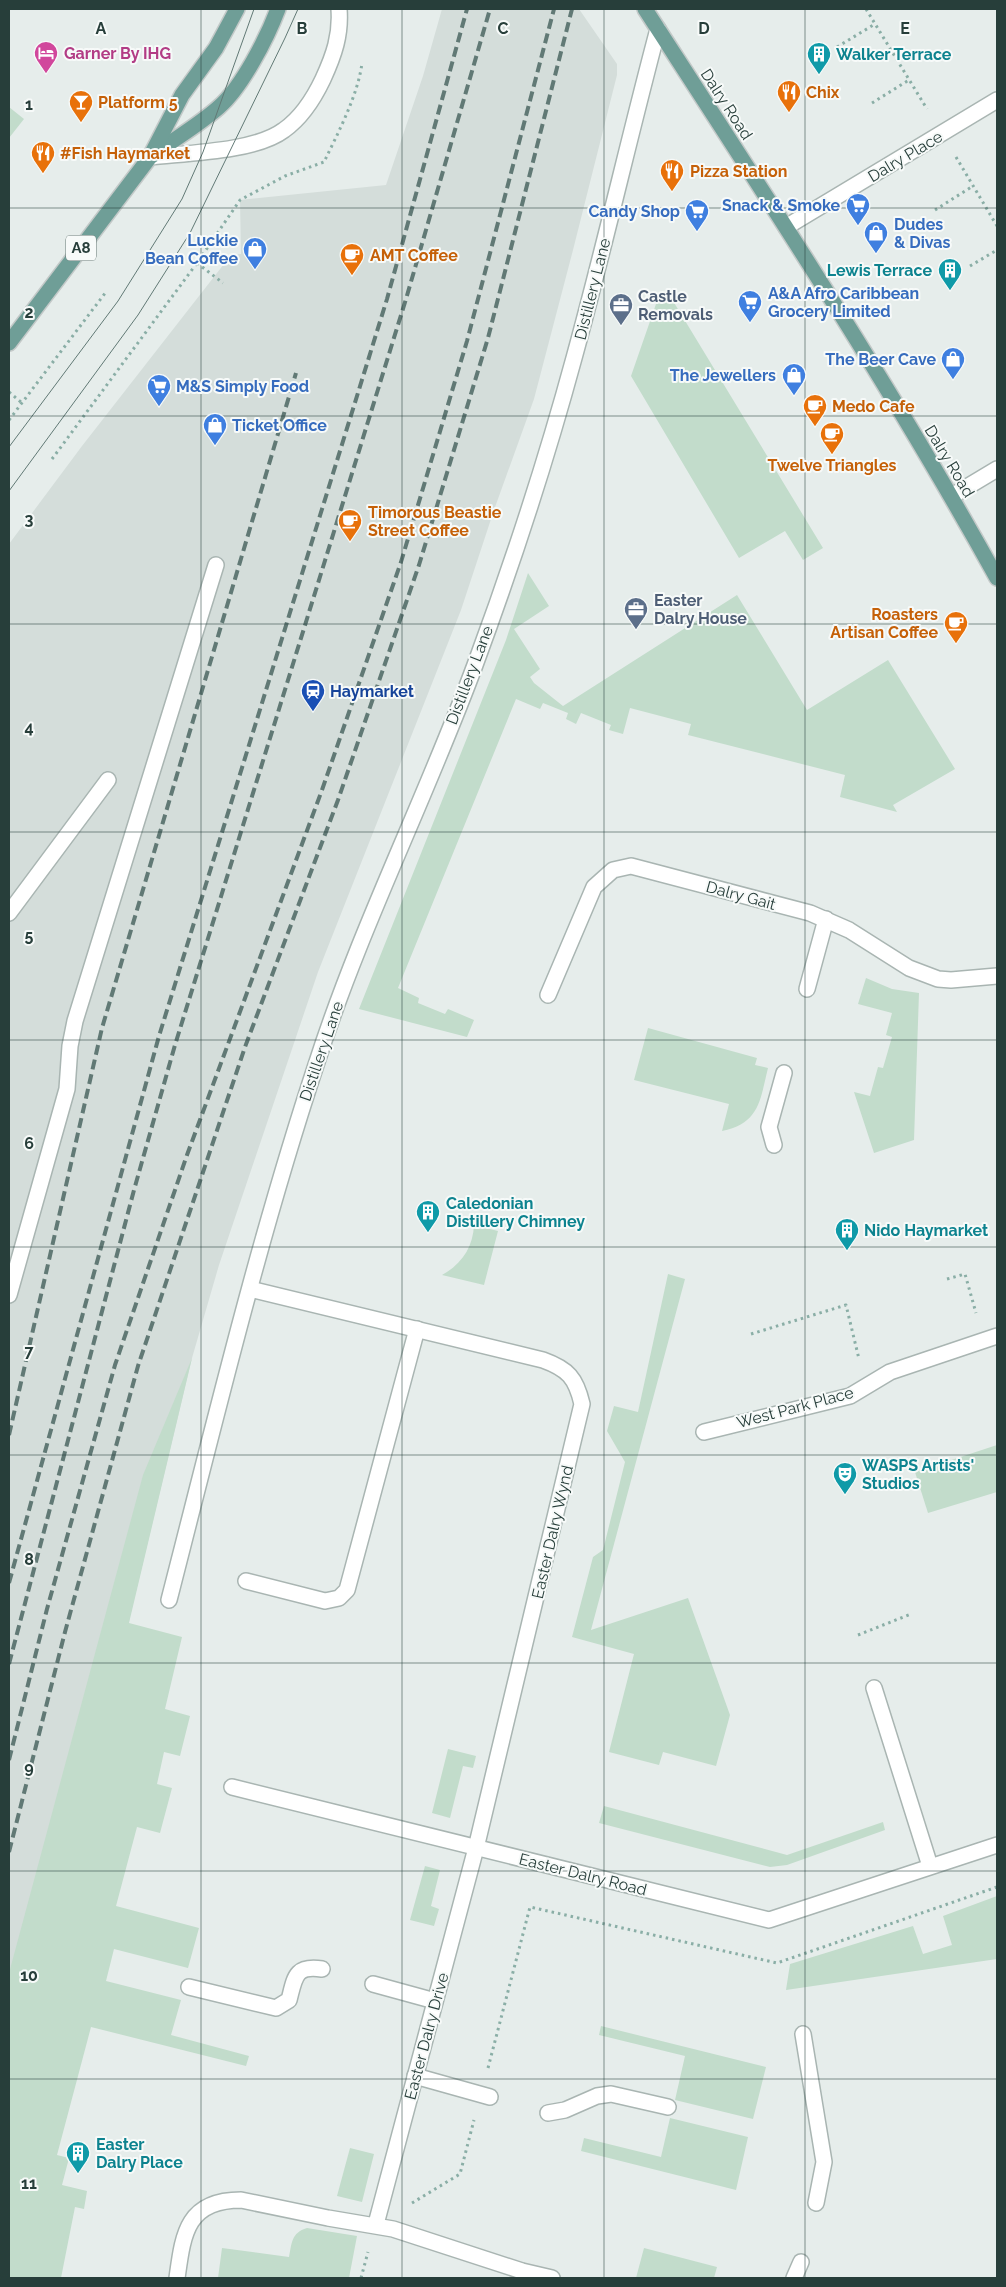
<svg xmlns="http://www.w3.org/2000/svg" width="1006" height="2287" font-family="Raleway,sans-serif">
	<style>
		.built { fill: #d4ddda }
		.green { fill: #c2dccb }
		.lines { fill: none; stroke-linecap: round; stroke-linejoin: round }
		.service-casing { stroke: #a9b5b2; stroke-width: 18 }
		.pedestrian-casing { stroke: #a9b5b2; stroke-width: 18 }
		.minor-casing { stroke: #a9b5b2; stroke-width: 18 }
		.primary-casing { stroke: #c3c9c8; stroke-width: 18 }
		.path { stroke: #8aaea6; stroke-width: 3; stroke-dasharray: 2.5 4; stroke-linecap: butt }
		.service { stroke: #fff; stroke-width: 15 }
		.pedestrian { stroke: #fff; stroke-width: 15 }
		.minor { stroke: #fff; stroke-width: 15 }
		.primary { stroke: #6f9e97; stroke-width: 15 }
		.tram { stroke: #617975; stroke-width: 1 }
		.rail { stroke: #617975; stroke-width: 4; stroke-dasharray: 10 5; stroke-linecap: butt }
		.grid { fill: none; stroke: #273e3a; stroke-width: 1; stroke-opacity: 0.55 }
		.labels { text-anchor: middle; stroke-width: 4; stroke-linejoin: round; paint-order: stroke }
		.shield { fill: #f7faf9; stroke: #657673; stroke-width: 1 }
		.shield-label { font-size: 15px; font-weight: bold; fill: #273e3a }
		.hotel-label { font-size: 16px; font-weight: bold; fill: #b23c85; stroke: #f7faf9; text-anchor: start }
		.culture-label { font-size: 16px; font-weight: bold; fill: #0d838f; stroke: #f7faf9; text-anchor: start }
		.food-label { font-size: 16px; font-weight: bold; fill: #c56008; stroke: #f7faf9; text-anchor: start }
		.street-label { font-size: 16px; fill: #273e3a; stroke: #f7faf9 }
		.shop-label { font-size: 16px; font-weight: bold; fill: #366cbe; stroke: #f7faf9; text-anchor: end }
		.service-label { font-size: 16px; font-weight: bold; fill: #4e5e75; stroke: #f7faf9; text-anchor: start }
		.transit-label { font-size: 16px; font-weight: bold; fill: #164399; stroke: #f7faf9; text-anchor: start }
		.grid-label { font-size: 16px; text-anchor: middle; font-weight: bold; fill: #273e3a; stroke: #f7faf9; stroke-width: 4; stroke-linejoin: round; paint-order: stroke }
	</style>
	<rect width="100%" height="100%" fill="#e6edeb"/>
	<path class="built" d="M442,9H579L617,64V75L573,250L534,399L494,510L461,610L318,972L219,1265L192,1358L103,1729L9,2153V544L82,446L231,255L241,254L240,200L386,185L423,76Z"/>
	<g class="green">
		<path d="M9,107L24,119L9,138Z"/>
		<path d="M670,296L823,548L803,560L785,531L739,558L631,376L656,304Z"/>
		<path d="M528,573L549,606L514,629L540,669L530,677L534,683L563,706L737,595L807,710L888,660L955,769L893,805L897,812L840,797L845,775L688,735L691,724L630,708L623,734L609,730L611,725L581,713L576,724L566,719L568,713L543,703L540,709L516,699L398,988L419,998L418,1003L445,1014L448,1009L474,1020L467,1037L359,1009L506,640Z"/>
		<path d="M866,978L892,989L919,993L914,1140L874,1153L854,1092L870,1096L878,1067L883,1068L892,1037L886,1035L892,1013L858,1004Z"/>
		<path d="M648,1028L757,1058L755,1065L768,1068C760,1100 760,1123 722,1131L729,1104L634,1080Z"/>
		<path d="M474,1225L498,1231L484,1285L442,1275C462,1264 473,1247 474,1225Z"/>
		<path d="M668,1274L685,1279L591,1630L688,1598L730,1715L716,1766L663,1752L659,1765L609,1752L634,1654L572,1637L593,1557L603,1550L625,1462L607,1431L614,1406L638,1412Z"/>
		<path d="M192,1358L129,1623L182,1637L165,1709L190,1716L180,1756L164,1752L157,1784L172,1788L160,1833L137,1827L116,1906L199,1928L188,1968L114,1949L106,1981L181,2000L171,2035L249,2056L246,2066L91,2027L57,2155L69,2158L62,2185L87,2191L84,2209L75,2207L61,2278H9V1973L143,1475Z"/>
		<path d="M997,1445V1492L928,1513L915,1472Z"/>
		<path d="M448,1749L476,1756L473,1768L463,1766L450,1818L432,1813Z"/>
		<path d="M604,1806L787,1855L883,1822L885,1830L787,1865L770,1867L599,1823Z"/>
		<path d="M425,1866L440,1870L431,1906L439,1909L434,1926L410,1920Z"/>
		<path d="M997,1896V1959L786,1990L790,1964L913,1926L923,1954L952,1945L943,1916Z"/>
		<path d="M601,2026L766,2067L753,2119L675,2100L685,2056L599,2035Z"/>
		<path d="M670,2118L748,2137L736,2190L581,2151L584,2138L661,2157Z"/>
		<path d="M350,2148L374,2154L362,2202L337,2196Z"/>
		<path d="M307,2228L357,2236L349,2278H218L222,2248L289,2257C292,2243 291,2233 307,2228Z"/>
		<path d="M644,2248L717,2267L714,2278H636Z"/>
	</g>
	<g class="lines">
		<g class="service-casing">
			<g id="service">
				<path d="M150,157C186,153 255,152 284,130C301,118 314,98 323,79C334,55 341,35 339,9"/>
				<path d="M9,913L108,780"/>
				<path d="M807,989L826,919"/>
				<path d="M774,1145L769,1127L784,1073"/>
				<path d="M9,1295L67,1089L70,1046L75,1021L216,565"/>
				<path d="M169,1600C215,1421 258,1241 316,1065C360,928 425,800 475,665C512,565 546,461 574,358C604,249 629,138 658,29"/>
				<path d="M373,1984L435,2001"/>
				<path d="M189,1987L276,2008L289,2000C295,1977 295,1965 322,1969"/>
				<path d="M803,2034L824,2162L816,2203"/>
				<path d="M415,2076L490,2097"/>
				<path d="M548,2113L565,2110L597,2096L611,2094L668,2107"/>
				<path d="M794,2278L801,2262"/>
			</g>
		</g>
		<g class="pedestrian-casing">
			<path id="pedestrian" d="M786,227L997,100"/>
		</g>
		<g class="minor-casing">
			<g id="minor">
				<path d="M952,496L997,469"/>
				<path d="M548,995L594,887L613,870L631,866L810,913L849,930L909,968L938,979L951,980L997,976"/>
				<path d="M250,1289L543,1360C568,1369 576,1378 582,1404L476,1848L376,2224"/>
				<path d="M704,1432L850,1396L890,1372L997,1336"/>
				<path d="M246,1581L325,1601L339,1598L347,1590L417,1329"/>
				<path d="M874,1688L930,1866"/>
				<path d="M232,1787L769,1920L997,1845"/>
				<path d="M177,2278C183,2235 186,2200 241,2200L328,2218L393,2229L522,2271L552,2278"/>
			</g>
		</g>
		<g class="primary-casing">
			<g id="primary">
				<path d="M645,9C766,196 889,383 997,578"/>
				<path d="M153,155C174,139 199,125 219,107C242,87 267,38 278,9"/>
				<path d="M9,343L150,157L182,95L216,48L237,9"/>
			</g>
		</g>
		<g class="path">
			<path d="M866,9L927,109"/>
			<path d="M837,47L875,24"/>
			<path d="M872,103L909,80"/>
			<path d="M956,157L997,226"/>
			<path d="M935,210L973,186"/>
			<path d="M197,263L223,283"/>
			<path d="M970,266L997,250"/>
			<path d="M9,392L22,403"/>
			<path d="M9,420L106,292"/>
			<path d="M52,459L197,263L240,200L285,176L324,162C338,133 358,95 362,63"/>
			<path d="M947,1279L965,1274L976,1313"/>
			<path d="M751,1334L846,1305L859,1359"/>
			<path d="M858,1635L911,1614"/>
			<path d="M488,2068L530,1907L777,1963L997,1887"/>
			<path d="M412,2203L460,2174L474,2120"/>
			<path d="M361,2278L368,2252"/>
		</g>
		<use href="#service" class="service"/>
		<use href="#pedestrian" class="pedestrian"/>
		<use href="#minor" class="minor"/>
		<use href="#primary" class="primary"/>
		<g class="tram">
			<path d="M9,447L118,301L182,199L203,152L254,9"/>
			<path d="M9,491L138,315L190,233L285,38L298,9"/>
		</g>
		<g class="rail">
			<path d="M9,1435L102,1028L296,373"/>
			<path d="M9,1583L159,1036L387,299L467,9"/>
			<path d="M9,1664L134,1190L175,1045L406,299L490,9"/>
			<path d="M9,1760L47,1609L115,1365L187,1155L322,790L401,562L467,341L554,9"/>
			<path d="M9,1852L65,1632L138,1366L245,1047L338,800L419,565L488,338L572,9"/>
		</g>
	</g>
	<path class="grid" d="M201,9V2278M402,9V2278M604,9V2278M805,9V2278M9,208H997M9,416H997M9,624H997M9,832H997M9,1040H997M9,1247H997M9,1455H997M9,1663H997M9,1871H997M9,2079H997"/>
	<defs>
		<g id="hotel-pin" transform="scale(1.25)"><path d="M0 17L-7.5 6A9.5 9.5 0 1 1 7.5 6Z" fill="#d1479c" stroke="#f7faf9"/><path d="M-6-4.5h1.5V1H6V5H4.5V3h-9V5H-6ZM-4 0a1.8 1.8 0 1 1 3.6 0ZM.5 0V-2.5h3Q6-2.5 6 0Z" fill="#fff"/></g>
		<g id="building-pin" transform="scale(1.25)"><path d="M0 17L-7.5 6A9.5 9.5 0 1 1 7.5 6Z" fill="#0f9aa8" stroke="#f7faf9"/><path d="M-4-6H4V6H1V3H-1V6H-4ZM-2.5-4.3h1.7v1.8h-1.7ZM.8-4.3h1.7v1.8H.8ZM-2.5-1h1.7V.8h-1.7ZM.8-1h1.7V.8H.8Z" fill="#fff"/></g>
		<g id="restaurant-pin" transform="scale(1.25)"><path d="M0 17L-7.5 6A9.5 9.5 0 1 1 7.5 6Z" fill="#e8710a" stroke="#f7faf9"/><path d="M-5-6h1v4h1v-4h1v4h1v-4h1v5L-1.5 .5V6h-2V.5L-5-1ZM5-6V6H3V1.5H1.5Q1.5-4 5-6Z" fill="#fff"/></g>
		<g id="bar-pin" transform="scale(1.25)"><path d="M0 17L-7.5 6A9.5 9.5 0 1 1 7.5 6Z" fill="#e8710a" stroke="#f7faf9"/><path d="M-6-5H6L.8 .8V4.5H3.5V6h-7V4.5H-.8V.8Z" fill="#fff"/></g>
		<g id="supermarket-pin" transform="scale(1.25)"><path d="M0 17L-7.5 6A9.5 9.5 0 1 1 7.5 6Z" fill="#3f7fe0" stroke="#f7faf9"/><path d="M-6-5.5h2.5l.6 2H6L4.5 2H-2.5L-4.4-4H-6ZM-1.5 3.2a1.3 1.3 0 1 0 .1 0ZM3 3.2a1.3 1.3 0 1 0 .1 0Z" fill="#fff"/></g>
		<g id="shop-pin" transform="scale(1.25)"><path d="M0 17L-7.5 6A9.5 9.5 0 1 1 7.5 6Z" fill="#3f7fe0" stroke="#f7faf9"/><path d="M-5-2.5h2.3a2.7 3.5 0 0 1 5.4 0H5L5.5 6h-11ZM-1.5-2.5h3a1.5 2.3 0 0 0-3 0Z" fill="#fff"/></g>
		<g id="cafe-pin" transform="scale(1.25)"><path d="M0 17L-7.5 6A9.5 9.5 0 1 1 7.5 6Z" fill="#e8710a" stroke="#f7faf9"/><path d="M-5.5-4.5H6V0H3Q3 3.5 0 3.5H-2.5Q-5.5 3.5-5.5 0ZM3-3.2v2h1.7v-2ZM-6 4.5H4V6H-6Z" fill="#fff"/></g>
		<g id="office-pin" transform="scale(1.25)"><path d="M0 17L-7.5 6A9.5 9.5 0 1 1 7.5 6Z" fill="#5c6f8a" stroke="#f7faf9"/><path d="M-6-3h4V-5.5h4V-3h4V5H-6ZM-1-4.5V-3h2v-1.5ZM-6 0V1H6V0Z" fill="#fff"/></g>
		<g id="station-pin" transform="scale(1.25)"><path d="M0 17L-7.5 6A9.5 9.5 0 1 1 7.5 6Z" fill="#1a4fb4" stroke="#f7faf9"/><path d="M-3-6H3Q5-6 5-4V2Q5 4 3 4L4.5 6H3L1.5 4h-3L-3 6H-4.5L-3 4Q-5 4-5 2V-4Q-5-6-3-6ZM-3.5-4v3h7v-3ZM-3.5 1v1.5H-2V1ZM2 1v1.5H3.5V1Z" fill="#fff"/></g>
		<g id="theatre-pin" transform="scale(1.25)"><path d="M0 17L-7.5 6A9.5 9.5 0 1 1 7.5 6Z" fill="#0f9aa8" stroke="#f7faf9"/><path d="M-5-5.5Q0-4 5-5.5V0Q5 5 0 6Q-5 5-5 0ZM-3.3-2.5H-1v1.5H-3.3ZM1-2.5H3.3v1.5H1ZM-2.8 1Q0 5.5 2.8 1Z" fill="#fff"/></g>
	</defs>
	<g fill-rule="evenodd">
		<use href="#hotel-pin" x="46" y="53"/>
		<use href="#building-pin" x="819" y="54"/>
		<use href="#restaurant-pin" x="789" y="92"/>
		<use href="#bar-pin" x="81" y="102"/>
		<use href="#restaurant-pin" x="43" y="153"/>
		<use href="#restaurant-pin" x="672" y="171"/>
		<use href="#supermarket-pin" x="858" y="205"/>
		<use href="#supermarket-pin" x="697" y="211"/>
		<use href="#shop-pin" x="876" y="233"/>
		<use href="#shop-pin" x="255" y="249"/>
		<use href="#cafe-pin" x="352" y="255"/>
		<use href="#building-pin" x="950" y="270"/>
		<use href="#supermarket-pin" x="750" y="302"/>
		<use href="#office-pin" x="621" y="305"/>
		<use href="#shop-pin" x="953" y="359"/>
		<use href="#shop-pin" x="794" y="375"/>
		<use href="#supermarket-pin" x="159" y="386"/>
		<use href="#cafe-pin" x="815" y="406"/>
		<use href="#shop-pin" x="215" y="425"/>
		<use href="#cafe-pin" x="832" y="434"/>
		<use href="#cafe-pin" x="350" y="521"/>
		<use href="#office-pin" x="636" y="609"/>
		<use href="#cafe-pin" x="956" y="623"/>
		<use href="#station-pin" x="313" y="691"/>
		<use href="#building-pin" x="428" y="1212"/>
		<use href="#building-pin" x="847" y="1230"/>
		<use href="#theatre-pin" x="845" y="1474"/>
		<use href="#building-pin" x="78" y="2153"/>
	</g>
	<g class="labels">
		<rect class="shield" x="66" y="235.5" width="30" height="25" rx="4"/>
		<g class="shield-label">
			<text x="81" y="253">A8</text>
		</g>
		<g class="hotel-label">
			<text x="64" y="59">Garner By IHG</text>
		</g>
		<g class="culture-label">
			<text x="836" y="60">Walker Terrace</text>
			<text x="932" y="276" text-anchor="end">Lewis Terrace</text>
			<text x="446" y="1209">Caledonian<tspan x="446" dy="18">Distillery Chimney</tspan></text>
			<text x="864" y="1236">Nido Haymarket</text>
			<text x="862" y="1471">WASPS Artists'<tspan x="862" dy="18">Studios</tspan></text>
			<text x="96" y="2150">Easter<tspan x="96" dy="18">Dalry Place</tspan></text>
		</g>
		<g class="food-label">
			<text x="806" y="98">Chix</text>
			<text x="98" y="108">Platform 5</text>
			<text x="60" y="159">#Fish Haymarket</text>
			<text x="690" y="177">Pizza Station</text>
			<text x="370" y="261">AMT Coffee</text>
			<text x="832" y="412">Medo Cafe</text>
			<text x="832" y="471" text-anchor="middle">Twelve Triangles</text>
			<text x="368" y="518">Timorous Beastie<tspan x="368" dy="18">Street Coffee</tspan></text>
			<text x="938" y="620" text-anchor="end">Roasters<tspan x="938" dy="18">Artisan Coffee</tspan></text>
		</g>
		<g class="street-label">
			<text transform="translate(727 104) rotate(57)" y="6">Dalry Road</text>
			<text transform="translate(905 156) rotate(-31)" y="6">Dalry Place</text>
			<text transform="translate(592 289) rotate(-76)" y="6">Distillery Lane</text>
			<text transform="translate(950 461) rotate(59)" y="6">Dalry Road</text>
			<text transform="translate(469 675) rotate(-69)" y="6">Distillery Lane</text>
			<text transform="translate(741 895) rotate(15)" y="6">Dalry Gait</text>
			<text transform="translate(321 1051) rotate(-71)" y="6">Distillery Lane</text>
			<text transform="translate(795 1407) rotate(-15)" y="6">West Park Place</text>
			<text transform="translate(552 1532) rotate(-77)" y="6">Easter Dalry Wynd</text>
			<text transform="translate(583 1874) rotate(14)" y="6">Easter Dalry Road</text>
			<text transform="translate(426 2036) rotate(-75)" y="6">Easter Dalry Drive</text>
		</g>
		<g class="shop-label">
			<text x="840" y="211">Snack &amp; Smoke</text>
			<text x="680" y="217">Candy Shop</text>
			<text x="894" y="230" text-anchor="start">Dudes<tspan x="894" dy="18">&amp; Divas</tspan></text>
			<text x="238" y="246">Luckie<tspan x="238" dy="18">Bean Coffee</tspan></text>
			<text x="768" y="299" text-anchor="start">A&amp;A Afro Caribbean<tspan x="768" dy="18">Grocery Limited</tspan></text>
			<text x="936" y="365">The Beer Cave</text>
			<text x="776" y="381">The Jewellers</text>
			<text x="176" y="392" text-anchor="start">M&amp;S Simply Food</text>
			<text x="232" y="431" text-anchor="start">Ticket Office</text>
		</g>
		<g class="service-label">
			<text x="638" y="302">Castle<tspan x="638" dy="18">Removals</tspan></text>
			<text x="654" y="606">Easter<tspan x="654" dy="18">Dalry House</tspan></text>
		</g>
		<g class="transit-label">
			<text x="330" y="697">Haymarket</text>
		</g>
	</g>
	<g class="grid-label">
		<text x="101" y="34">A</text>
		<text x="302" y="34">B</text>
		<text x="503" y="34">C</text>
		<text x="704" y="34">D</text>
		<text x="905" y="34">E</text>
		<text x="29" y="110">1</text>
		<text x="29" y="318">2</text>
		<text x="29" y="525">3</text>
		<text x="29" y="733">4</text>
		<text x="29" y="941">5</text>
		<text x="29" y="1149">6</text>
		<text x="29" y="1357">7</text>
		<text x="29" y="1565">8</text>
		<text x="29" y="1773">9</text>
		<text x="29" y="1981">10</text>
		<text x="29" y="2189">11</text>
	</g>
	<rect width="1006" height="2287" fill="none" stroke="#273e3a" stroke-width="20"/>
</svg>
